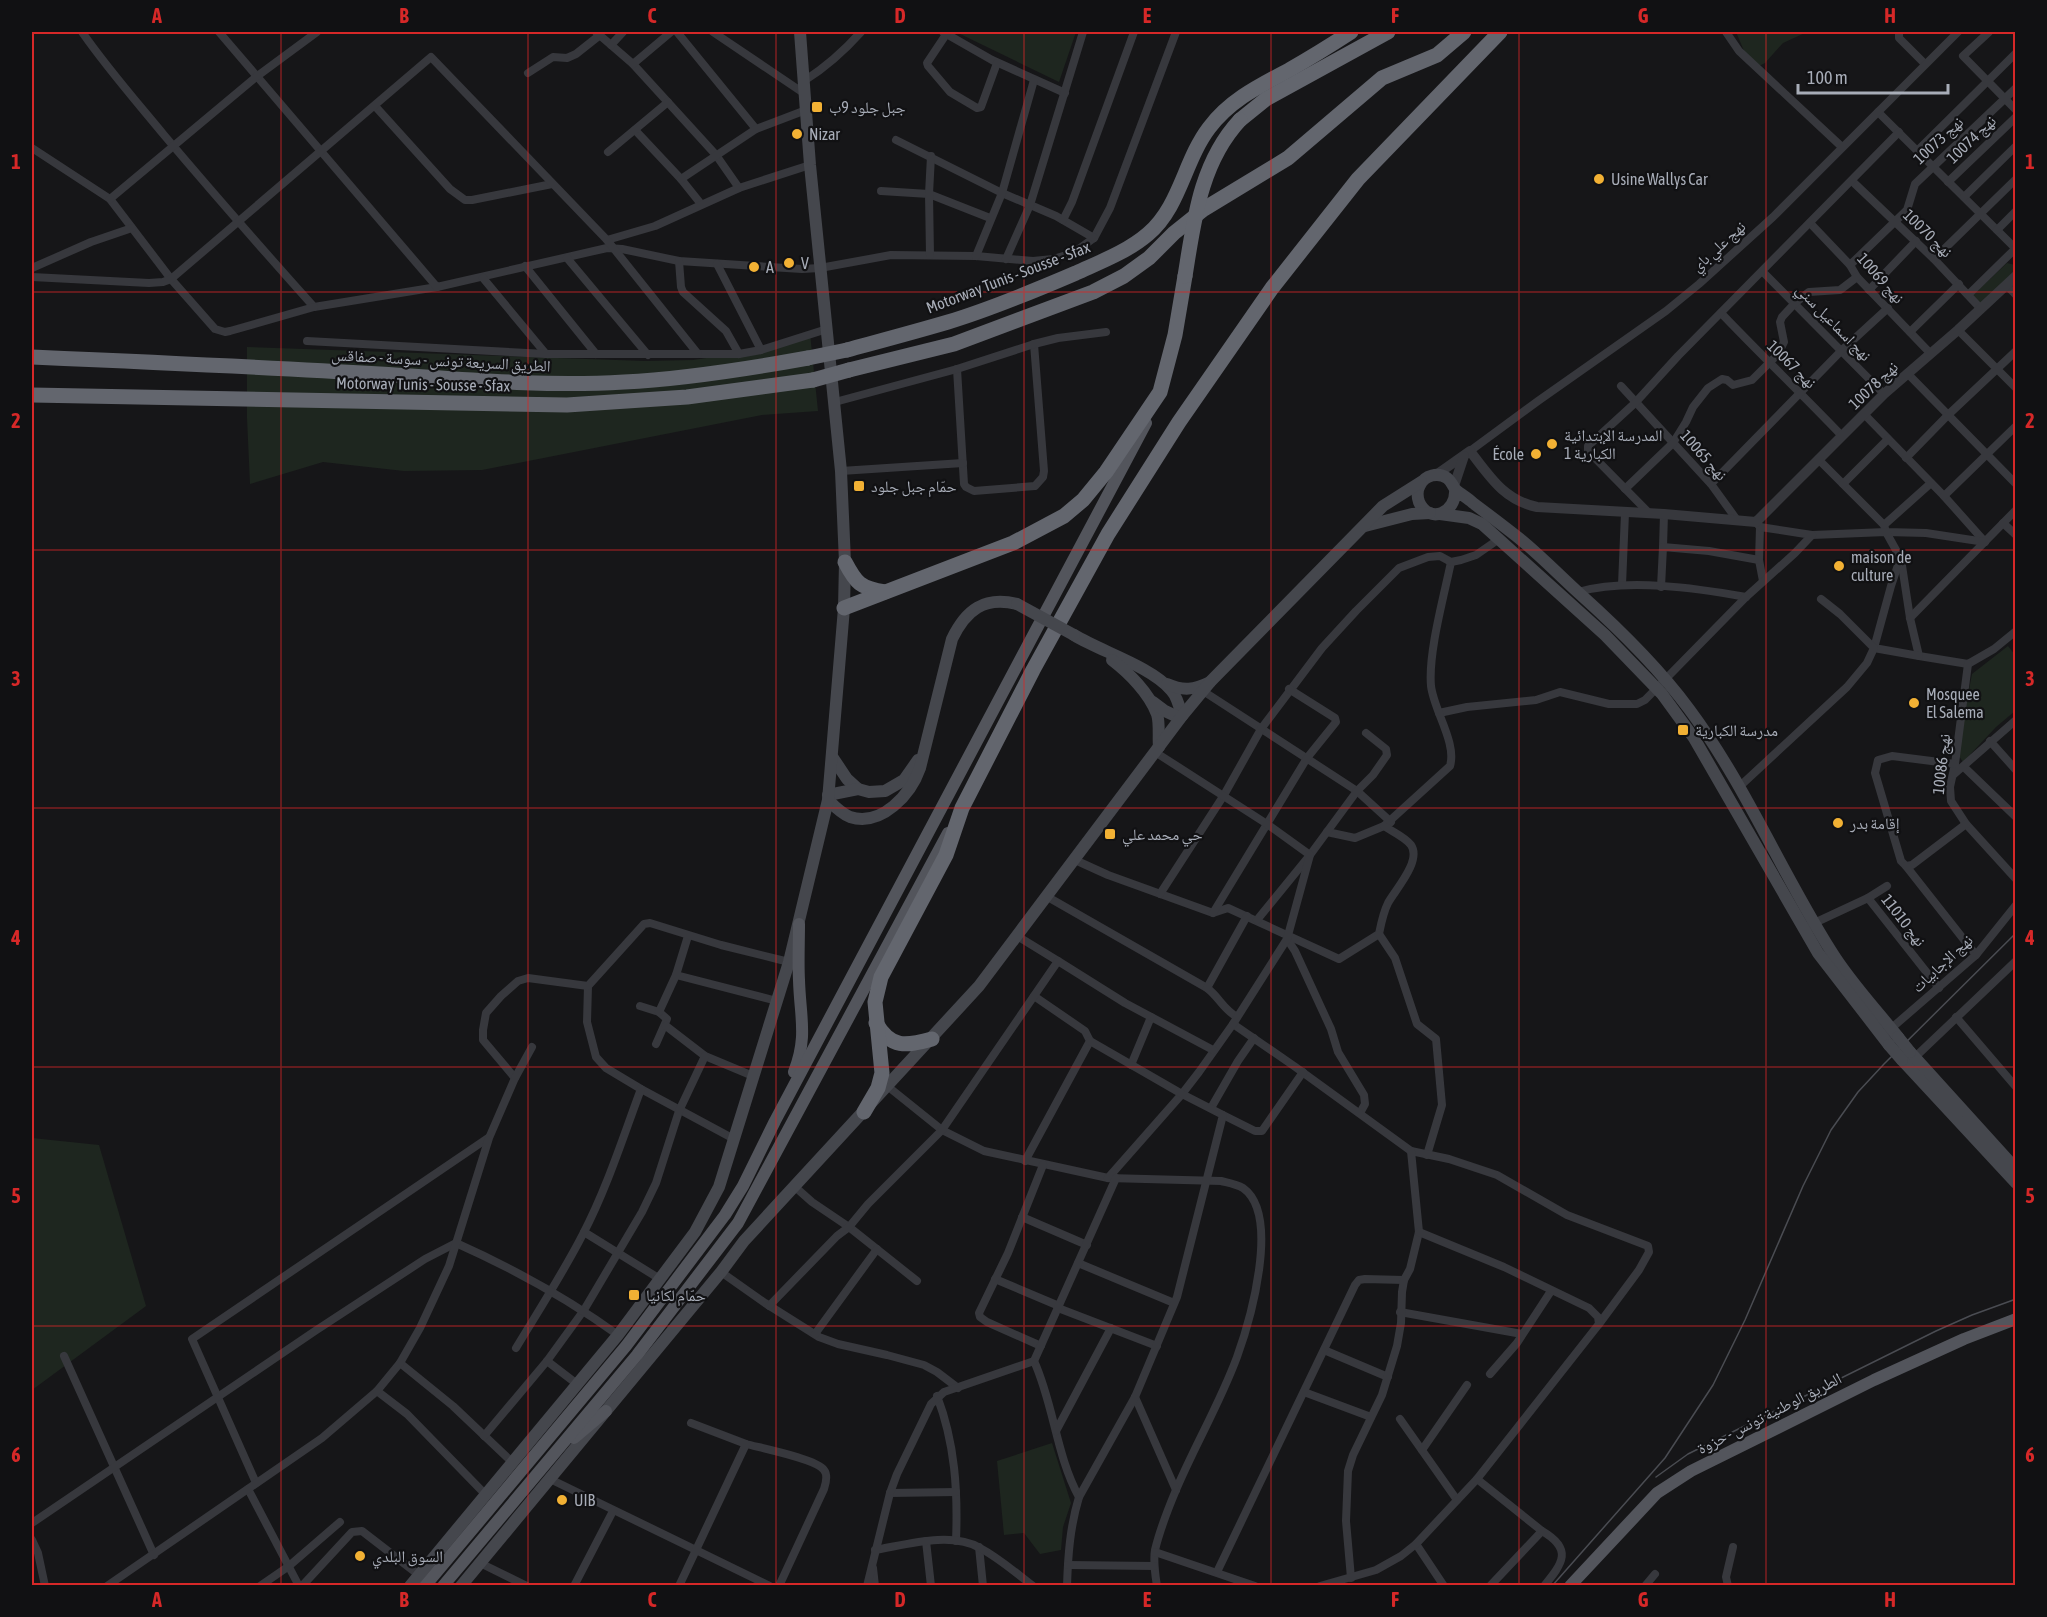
<svg xmlns="http://www.w3.org/2000/svg" width="2047" height="1617" font-family="'Asap Condensed','Noto Naskh Arabic',sans-serif">
	<style>
		.green { fill: #1e261f }
		.lines { fill: none; stroke-linecap: round; stroke-linejoin: round }
		.minor { stroke: #37383d; stroke-width: 8 }
		.tertiary { stroke: #37383d; stroke-width: 10 }
		.secondary { stroke: #45474d; stroke-width: 12 }
		.primary { stroke: #53555c; stroke-width: 12 }
		.motorway { stroke: #63666e; stroke-width: 15 }
		.tram { stroke: #4a4c52; stroke-width: 1.5 }
		.secondary-bridge { stroke: #45474d; stroke-width: 12 }
		.motorway-bridge { stroke: #63666e; stroke-width: 15 }
		.grid { fill: none; stroke: #d62828; stroke-width: 1.5; stroke-opacity: 0.55 }
		.poi-dot { fill: #f2b134; stroke: #111113; stroke-width: 2 }
		.labels { text-anchor: middle; stroke-width: 4.5; stroke-linejoin: round; paint-order: stroke }
		.poi-label { font-size: 16px; fill: #a8adb8; stroke: #111113; text-anchor: start }
		.street-label { font-size: 16px; fill: #a8adb8; stroke: #111113 }
		.neatline { fill: none; stroke: #d62828; stroke-width: 2 }
		.grid-label { font-size: 20px; text-anchor: middle; font-weight: bold; fill: #d62828 }
	</style>
	<rect width="100%" height="100%" fill="#161618"/>
	<g class="green">
		<path d="M956,32H1076L1059,82Z"/>
		<path d="M1736,32H1807L1783,43L1765,63L1759,66L1747,58Z"/>
		<path d="M2007,263L2015,265V271L1980,305L1973,296L1974,294Z"/>
		<path d="M810,333L818,411L762,415L482,470L404,471L323,462L250,484L247,418V347L645,361L693,360L765,349Z"/>
		<path d="M2008,646L2015,655V711L1996,727L1963,762L1957,753L1972,674Z"/>
		<path d="M32,1138L99,1145L146,1306L32,1390Z"/>
		<path d="M1052,1443L1071,1503L1063,1527L1061,1550L1040,1554L1024,1533L1004,1535L997,1461Z"/>
	</g>
	<g class="lines">
		<g class="minor">
			<path d="M82,32C107,68 136,101 164,135C213,193 263,250 314,307L437,287"/>
			<path d="M219,32L437,287L607,248L622,249L679,261L802,269L820,268L891,255L976,256L1033,261L1053,259L1073,253L1094,238L1110,208L1176,32"/>
			<path d="M596,32L633,64L716,155L739,188"/>
			<path d="M677,32L756,129"/>
			<path d="M713,32L805,94"/>
			<path d="M943,32L992,60L1065,93"/>
			<path d="M1726,32L1739,51L1842,147"/>
			<path d="M1899,32V38L1925,64"/>
			<path d="M1989,32L1963,56L2016,110"/>
			<path d="M947,33L927,63L928,66L950,92L977,108L981,107L997,63"/>
			<path d="M611,45L623,32"/>
			<path d="M633,64L671,32"/>
			<path d="M528,73L553,57L567,58L576,54L600,35"/>
			<path d="M804,81C826,67 844,51 861,32"/>
			<path d="M375,106L450,189L465,200H472L552,184"/>
			<path d="M1878,112L2015,248"/>
			<path d="M635,130L681,179L701,204"/>
			<path d="M896,140L1002,193L1056,216L1094,238"/>
			<path d="M32,148L110,199L171,279L215,329L225,332L230,331L314,307"/>
			<path d="M1918,150L2016,53"/>
			<path d="M608,152L668,102"/>
			<path d="M681,179L756,129L806,110"/>
			<path d="M1852,181L1934,259L1981,309"/>
			<path d="M1948,182L2016,117"/>
			<path d="M881,191L929,194L990,218"/>
			<path d="M1964,197L2016,146"/>
			<path d="M110,199L256,77L317,32"/>
			<path d="M1063,220L1072,202L1134,32"/>
			<path d="M1810,223L1850,265L1857,277L1930,353"/>
			<path d="M1997,230L2016,211"/>
			<path d="M607,240L655,226L739,188L810,165"/>
			<path d="M930,255L929,194L931,156"/>
			<path d="M976,256L1002,193L1034,80"/>
			<path d="M567,258L648,355"/>
			<path d="M1006,259L1030,205L1083,32"/>
			<path d="M1934,259L2016,179"/>
			<path d="M679,261L681,287L683,292L726,331L739,354"/>
			<path d="M717,264L761,350"/>
			<path d="M1850,265L1907,210L1915,184L2016,88"/>
			<path d="M525,266L596,354"/>
			<path d="M32,268L91,242L132,228"/>
			<path d="M1763,272L1884,394"/>
			<path d="M32,277L149,283L163,282L171,279L431,57L607,240L698,354H739L761,350L827,329"/>
			<path d="M483,278L546,354"/>
			<path d="M2006,285L2016,295"/>
			<path d="M1869,290L1916,241"/>
			<path d="M1969,294L2016,248"/>
			<path d="M1721,313C1761,355 1802,394 1842,436"/>
			<path d="M1958,330L2016,388"/>
			<path d="M1910,332L1959,284"/>
			<path d="M307,341L546,354H698"/>
			<path d="M957,369L964,484L966,487L974,491L1035,486L1043,477L1044,471L1034,344"/>
			<path d="M1907,373L2016,484"/>
			<path d="M1621,386L1711,484L1737,520"/>
			<path d="M835,402L957,369L1034,344L1058,338L1106,332"/>
			<path d="M1864,414L1944,496L1985,542"/>
			<path d="M1470,451L1538,401L1666,311L1699,284L1773,217L1958,32"/>
			<path d="M1906,458L1948,415L2016,351"/>
			<path d="M1818,459L1884,525L1886,532L1926,533L1985,542"/>
			<path d="M841,471L963,463"/>
			<path d="M1711,484L1841,351L1888,308"/>
			<path d="M1843,484L1888,439"/>
			<path d="M1625,489L1673,443L1686,422L1693,407L1708,388L1722,379L1727,380L1733,385L1752,380L1778,354L1784,342L1780,322L1782,317L1795,303L1809,292L1840,290L1857,277"/>
			<path d="M1944,496L2016,426"/>
			<path d="M1649,513L1588,451V446L1635,403L1678,356L1899,132"/>
			<path d="M2003,523L2016,535"/>
			<path d="M1884,525L1931,483"/>
			<path d="M1760,527L1759,560L1763,581"/>
			<path d="M1812,535L1886,532L1901,559L1910,618L1919,656L1968,664L1994,649L2016,631"/>
			<path d="M1663,547L1664,514"/>
			<path d="M1900,559L1891,586L1874,648L1919,656"/>
			<path d="M1622,585L1625,513"/>
			<path d="M1661,587L1663,547L1709,551L1759,560"/>
			<path d="M1578,592C1627,578 1696,588 1746,597"/>
			<path d="M1910,618L2016,510"/>
			<path d="M1968,664L1955,764L1950,787L1951,801L1966,824L2016,879"/>
			<path d="M1203,691L1357,791L1391,822"/>
			<path d="M1439,713L1467,707L1536,700L1560,692L1609,704H1637L1645,700L1746,597L1795,553L1812,535L1760,527L1756,522"/>
			<path d="M1990,741L2016,770"/>
			<path d="M1955,764L1892,756L1878,760L1875,773L1901,861L1906,866L1912,865L1966,824"/>
			<path d="M1964,767L2016,817"/>
			<path d="M1953,775L2016,720"/>
			<path d="M1739,787L1847,687L1867,663L1874,648L1840,614L1821,599"/>
			<path d="M1327,832L1355,838L1384,826L1450,766C1457,743 1434,711 1431,686C1428,653 1444,596 1451,562"/>
			<path d="M1075,860L1108,875L1213,913L1228,908L1339,959L1379,934C1381,924 1383,913 1388,903C1395,890 1422,861 1411,845C1405,837 1393,832 1384,826"/>
			<path d="M1906,866L1976,955"/>
			<path d="M1160,894L1224,795L1261,729L1322,648L1356,611L1399,568L1428,557L1440,556L1451,562L1461,560L1476,555L1499,539"/>
			<path d="M1046,896L1207,988C1220,998 1222,1008 1237,1017"/>
			<path d="M1868,898L1939,988"/>
			<path d="M1213,913L1307,758L1336,722L1335,718L1289,689"/>
			<path d="M1257,920L1310,855L1357,791L1373,775L1387,755L1386,749L1366,733"/>
			<path d="M1810,925L1868,898L1887,886"/>
			<path d="M1379,934L1395,958L1417,1024L1436,1039L1442,1105L1427,1155"/>
			<path d="M1017,936L1058,961"/>
			<path d="M1287,939L1295,951L1331,1029L1338,1052L1364,1095L1365,1104L1360,1113"/>
			<path d="M676,975L777,1001"/>
			<path d="M588,986L587,1022L596,1057L606,1068L641,1089L734,1139"/>
			<path d="M1207,988L1247,916"/>
			<path d="M640,1006L659,1012L667,1019L656,1044"/>
			<path d="M659,1012L676,975L688,936"/>
			<path d="M1956,1017L2016,1087"/>
			<path d="M1233,1024L1294,1066L1411,1151L1449,1159L1497,1175L1567,1215L1648,1246L1649,1252L1639,1270L1599,1324"/>
			<path d="M666,1026L705,1056L753,1076"/>
			<path d="M1887,1032L1976,955L2016,905"/>
			<path d="M1912,1060L2016,961"/>
			<path d="M1131,1065L1151,1017"/>
			<path d="M515,1078L483,1040V1030L486,1013L501,996L518,981L528,978L588,986L644,924L650,923L721,945L789,962"/>
			<path d="M886,1085L942,1130L984,1151L1108,1178L1221,1181C1229,1183 1236,1184 1243,1188C1281,1215 1250,1321 1237,1357C1220,1403 1195,1445 1176,1490C1168,1509 1160,1529 1155,1550C1153,1562 1155,1573 1157,1586"/>
			<path d="M1211,1108L1238,1061L1254,1038"/>
			<path d="M1223,1115L1255,1131H1262L1303,1072"/>
			<path d="M1025,1161L1090,1041L1085,1031L1034,996"/>
			<path d="M1108,1178L1182,1094L1199,1072L1233,1024L1287,939L1310,855L1267,824L1155,752"/>
			<path d="M794,1186L812,1202L849,1227L917,1281"/>
			<path d="M1022,1217L1087,1245"/>
			<path d="M584,1232L660,1279"/>
			<path d="M1078,1263L1174,1303"/>
			<path d="M721,1272L765,1303L819,1337L838,1344L887,1355L924,1365L937,1372L958,1388"/>
			<path d="M995,1279L1059,1306"/>
			<path d="M769,1306L837,1236L849,1227L868,1204L942,1130L1058,961L1125,1003L1213,1050"/>
			<path d="M1058,1308L1157,1346"/>
			<path d="M1400,1312L1522,1334"/>
			<path d="M815,1334L877,1249"/>
			<path d="M1041,1346L987,1322L980,1317L979,1313L1008,1253L1043,1165"/>
			<path d="M516,1348C539,1310 563,1273 583,1234C607,1188 623,1137 641,1089"/>
			<path d="M1324,1350L1388,1377"/>
			<path d="M64,1356L154,1555"/>
			<path d="M547,1361L577,1384"/>
			<path d="M1034,1361C1054,1405 1056,1455 1079,1497C1070,1527 1068,1555 1067,1586"/>
			<path d="M400,1363L453,1406L511,1461"/>
			<path d="M1490,1374L1517,1343L1551,1291"/>
			<path d="M377,1391L407,1414L485,1494"/>
			<path d="M1304,1392L1371,1417"/>
			<path d="M937,1396C955,1443 958,1491 956,1541"/>
			<path d="M1135,1397L1176,1490"/>
			<path d="M1400,1419L1457,1500"/>
			<path d="M1056,1431L1111,1328"/>
			<path d="M484,1436L547,1361L584,1310L642,1212L656,1183L679,1111L705,1056"/>
			<path d="M746,1444C761,1448 817,1459 824,1470C828,1475 826,1483 824,1489L779,1586"/>
			<path d="M1422,1450L1467,1385"/>
			<path d="M550,1479L770,1586"/>
			<path d="M1477,1479L1542,1531L1490,1586"/>
			<path d="M256,1483L192,1339L488,1138"/>
			<path d="M248,1489L299,1586"/>
			<path d="M890,1493L956,1492"/>
			<path d="M1079,1497L1135,1397L1177,1297L1223,1115L1182,1094L1090,1041"/>
			<path d="M32,1523L315,1331L425,1259L456,1243C514,1269 567,1298 618,1335"/>
			<path d="M1542,1531C1573,1549 1563,1563 1544,1586"/>
			<path d="M32,1540L38,1553L45,1586"/>
			<path d="M926,1541L931,1586"/>
			<path d="M1416,1544L1444,1586"/>
			<path d="M979,1547L983,1586"/>
			<path d="M875,1550C905,1545 951,1531 980,1548C999,1558 1016,1573 1033,1586"/>
			<path d="M1155,1552L1255,1586"/>
			<path d="M480,1563L527,1586"/>
			<path d="M1068,1565L1154,1566"/>
			<path d="M873,1568L875,1586"/>
			<path d="M1217,1572L1355,1285L1359,1280L1365,1279L1404,1280"/>
			<path d="M1351,1578L1346,1521L1348,1471L1353,1455L1382,1395L1397,1346L1401,1323L1402,1292L1404,1280L1410,1269L1419,1232L1411,1151"/>
			<path d="M107,1586L322,1438L377,1391L400,1363L420,1328L449,1266L489,1138L515,1078L532,1047"/>
			<path d="M260,1586L289,1566L340,1522"/>
			<path d="M302,1586L352,1532L362,1531L419,1575"/>
			<path d="M574,1586L613,1511"/>
			<path d="M679,1586L746,1444L691,1423"/>
			<path d="M867,1586L890,1493L897,1474L931,1404L944,1392L1034,1361L1116,1178"/>
			<path d="M1320,1586L1376,1570L1401,1556L1416,1544L1477,1479L1599,1324L1598,1317L1589,1308L1504,1267L1419,1232"/>
			<path d="M1645,1586L1655,1574"/>
			<path d="M1728,1586L1726,1577L1733,1547"/>
		</g>
		<g class="tertiary">
			<path d="M1436,475L1470,451C1490,477 1504,500 1537,507L1664,514L1756,522L1884,394L1958,330L2016,276"/>
			<path d="M1454,486L1464,456"/>
		</g>
		<g class="secondary">
			<path d="M1455,489C1457,513 1429,525 1419,502C1417,496 1417,490 1420,485C1425,475 1438,472 1447,478C1451,481 1453,486 1455,489C1460,494 1468,498 1473,503C1489,515 1505,527 1520,539C1541,556 1560,576 1580,594C1619,629 1658,667 1689,709C1745,784 1781,872 1831,951C1850,982 1875,1008 1898,1037"/>
			<path d="M1440,514L1469,518L1482,524L1605,635L1662,694L1694,738L1818,953L1889,1045"/>
			<path d="M1365,526L1412,514L1430,513"/>
			<path d="M1074,635C1102,652 1150,666 1171,690C1177,696 1180,708 1182,716"/>
			<path d="M1112,660C1129,673 1149,693 1157,714C1160,723 1158,737 1159,747"/>
			<path d="M1167,684C1183,691 1194,690 1210,682"/>
			<path d="M1153,702L1165,711L1180,718"/>
			<path d="M833,758L847,779L858,789"/>
			<path d="M828,795L858,789L869,792L885,791L904,780L918,760"/>
			<path d="M828,800C834,806 842,814 850,817C882,827 911,794 920,768L952,639C966,610 984,596 1017,604"/>
			<path d="M1910,1052L2016,1169"/>
			<path d="M1902,1060L2016,1183"/>
			<path d="M410,1586L618,1335L695,1232L719,1187L789,962L828,800L844,608L845,562L841,471L810,165L800,32"/>
			<path d="M461,1586L721,1272L744,1241L979,986L1182,716L1211,681L1383,506L1421,482"/>
		</g>
		<g class="primary">
			<path d="M794,1072C808,1036 800,1017 799,980C798,962 799,943 799,924"/>
			<path d="M574,1438L606,1411"/>
			<path d="M425,1586L626,1346L725,1215L743,1186L775,1121L1146,423"/>
			<path d="M443,1586L637,1355L738,1223L948,833"/>
			<path d="M1570,1586L1657,1493L1691,1471L1874,1380L1964,1339L2016,1319"/>
		</g>
		<g class="motorway">
			<path d="M1240,120L1266,99L1388,32"/>
			<path d="M847,350C880,341 914,332 948,322C991,309 1034,291 1076,273C1100,262 1127,252 1148,234C1180,207 1184,161 1209,128C1230,100 1259,86 1289,70C1310,58 1331,45 1351,32"/>
			<path d="M32,357C148,362 264,367 380,374C461,379 542,387 624,382C685,379 747,369 808,358"/>
			<path d="M849,370L954,344L1093,292L1124,276L1149,258L1174,233L1204,209L1288,158L1382,78L1437,55L1464,32"/>
			<path d="M32,395L567,405L687,397L813,380"/>
			<path d="M845,562C856,583 860,588 885,592"/>
			<path d="M844,608L1013,543L1064,516L1083,500L1106,472L1160,392L1175,335L1185,276"/>
			<path d="M876,1023C891,1049 906,1046 932,1039"/>
			<path d="M864,1112L878,1088L882,1073L875,1002L881,977L946,855L962,808L1033,670L1108,534L1179,422L1272,288L1358,179L1500,32"/>
		</g>
		<g class="tram">
			<path d="M1656,1477L1688,1454L1936,1331L1972,1315L2016,1299"/>
			<path d="M1552,1586L1665,1458L1713,1385L1745,1320L1803,1186L1831,1130L1858,1092L1884,1064L2016,933"/>
		</g>
		<g class="secondary-bridge">
			<path d="M1017,604L1074,635"/>
			<path d="M1898,1037L1910,1052"/>
			<path d="M1889,1045L1902,1060"/>
		</g>
		<g class="motorway-bridge">
			<path d="M1185,276C1194,221 1200,163 1240,120"/>
			<path d="M808,358L847,350"/>
			<path d="M813,380L849,370"/>
		</g>
	</g>
	<path class="grid" d="M281,32V1586M528,32V1586M776,32V1586M1024,32V1586M1271,32V1586M1519,32V1586M1766,32V1586M32,292H2016M32,550H2016M32,808H2016M32,1067H2016M32,1326H2016"/>
	<g class="poi-dot">
		<rect x="811" y="101" width="12" height="12" rx="3"/>
		<circle cx="797" cy="134" r="6"/>
		<circle cx="1599" cy="179" r="6"/>
		<circle cx="789" cy="263" r="6"/>
		<circle cx="754" cy="267" r="6"/>
		<circle cx="1552" cy="444" r="6"/>
		<circle cx="1536" cy="454" r="6"/>
		<rect x="853" y="480" width="12" height="12" rx="3"/>
		<circle cx="1839" cy="566" r="6"/>
		<circle cx="1914" cy="703" r="6"/>
		<rect x="1677" y="724" width="12" height="12" rx="3"/>
		<circle cx="1838" cy="823" r="6"/>
		<rect x="1104" y="828" width="12" height="12" rx="3"/>
		<rect x="628" y="1289" width="12" height="12" rx="3"/>
		<circle cx="562" cy="1500" r="6"/>
		<circle cx="360" cy="1556" r="6"/>
	</g>
	<g class="labels">
		<g class="poi-label">
			<text x="829" y="113">جبل جلود 9ب</text>
			<text x="809" y="140">Nizar</text>
			<text x="1611" y="185">Usine Wallys Car</text>
			<text x="801" y="269">V</text>
			<text x="766" y="273">A</text>
			<text x="1564" y="441">المدرسة الإبتدائية<tspan x="1564" dy="18">الكبارية 1</tspan></text>
			<text x="1524" y="460" text-anchor="end">École</text>
			<text x="871" y="492">حمّام جبل جلود</text>
			<text x="1851" y="563">maison de<tspan x="1851" dy="18">culture</tspan></text>
			<text x="1926" y="700">Mosquee<tspan x="1926" dy="18">El Salema</tspan></text>
			<text x="1695" y="736">مدرسة الكبارية</text>
			<text x="1850" y="829">إقامة بدر</text>
			<text x="1122" y="840">حي محمد علي</text>
			<text x="646" y="1301">حمّام لكانيا</text>
			<text x="574" y="1506">UIB</text>
			<text x="372" y="1562">السوق البلدي</text>
		</g>
		<g class="street-label">
			<text transform="translate(1971 139) rotate(-44)" y="6">نهج 10074</text>
			<text transform="translate(1938 140) rotate(-43)" y="6">نهج 10073</text>
			<text transform="translate(1928 233) rotate(44)" y="6">نهج 10070</text>
			<text transform="translate(1718 246) rotate(-42)" y="6">نهج علي باي</text>
			<text transform="translate(1008 277) rotate(-21)" y="6">Motorway Tunis - Sousse - Sfax</text>
			<text transform="translate(1881 278) rotate(48)" y="6">نهج 10069</text>
			<text transform="translate(1834 322) rotate(46)" y="6">نهج اسماعيل سني</text>
			<text transform="translate(441 360) rotate(3)" y="6">الطريق السريعة تونس - سوسة - صفاقس</text>
			<text transform="translate(1792 364) rotate(44)" y="6">نهج 10067</text>
			<text transform="translate(423 384) rotate(1)" y="6">Motorway Tunis - Sousse - Sfax</text>
			<text transform="translate(1873 385) rotate(-44)" y="6">نهج 10078</text>
			<text transform="translate(1704 455) rotate(48)" y="6">نهج 10065</text>
			<text transform="translate(1941 764) rotate(-84)" y="6">نهج 10086</text>
			<text transform="translate(1904 920) rotate(52)" y="6">نهج 11010</text>
			<text transform="translate(1942 963) rotate(-43)" y="6">نهج الإجابيات</text>
			<text transform="translate(1769 1413) rotate(-27)" y="6">الطريق الوطنية تونس - حزوة</text>
		</g>
	</g>
	<rect width="2047" height="1617" fill="none" stroke="#111113" stroke-width="66"/>
	<path d="M1798 84v9h150v-9" fill="none" stroke="#a8adb8" stroke-width="3"/>
	<text x="1807" y="84" font-size="18" fill="#a8adb8" stroke="#111113" stroke-width="4.5" paint-order="stroke">100 m</text>
	<rect x="33" y="33" width="1981" height="1551" class="neatline"/>
	<g class="grid-label">
		<text x="157" y="23">A</text>
		<text x="404" y="23">B</text>
		<text x="652" y="23">C</text>
		<text x="900" y="23">D</text>
		<text x="1147" y="23">E</text>
		<text x="1395" y="23">F</text>
		<text x="1643" y="23">G</text>
		<text x="1890" y="23">H</text>
		<text x="16" y="169">1</text>
		<text x="2030" y="169">1</text>
		<text x="16" y="428">2</text>
		<text x="2030" y="428">2</text>
		<text x="16" y="686">3</text>
		<text x="2030" y="686">3</text>
		<text x="16" y="945">4</text>
		<text x="2030" y="945">4</text>
		<text x="16" y="1203">5</text>
		<text x="2030" y="1203">5</text>
		<text x="16" y="1462">6</text>
		<text x="2030" y="1462">6</text>
		<text x="157" y="1607">A</text>
		<text x="404" y="1607">B</text>
		<text x="652" y="1607">C</text>
		<text x="900" y="1607">D</text>
		<text x="1147" y="1607">E</text>
		<text x="1395" y="1607">F</text>
		<text x="1643" y="1607">G</text>
		<text x="1890" y="1607">H</text>
	</g>
</svg>
